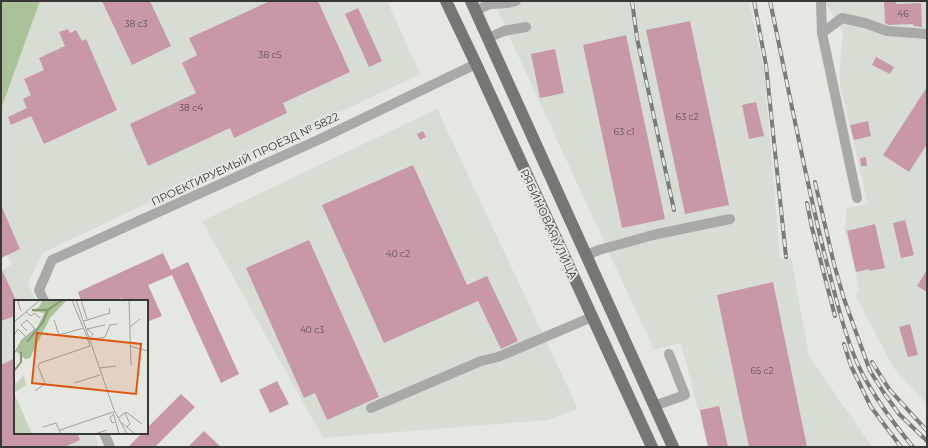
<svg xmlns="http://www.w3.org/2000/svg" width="928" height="448" font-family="Montserrat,sans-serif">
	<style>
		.built { fill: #d7ddd2 }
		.forest { fill: #abc198 }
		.building { fill: #c998a7 }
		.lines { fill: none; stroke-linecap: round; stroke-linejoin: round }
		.minor { stroke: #a9aaa8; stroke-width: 10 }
		.major { stroke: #767774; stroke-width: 12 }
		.rail-casing { stroke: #7a7c79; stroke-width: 4 }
		.rail { stroke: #e4e7e2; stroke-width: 2.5; stroke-dasharray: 8; stroke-linecap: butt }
		.labels { text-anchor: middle; stroke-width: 4; stroke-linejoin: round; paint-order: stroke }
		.number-label { font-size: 9px; fill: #5c5153 }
		.street-label { font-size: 11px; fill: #383937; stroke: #e4e7e2 }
		.inset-river { fill: none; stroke: #859a73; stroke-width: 2 }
		.inset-road { fill: none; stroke: #9fa19e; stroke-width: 1 }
		.view { fill: #df570e; fill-opacity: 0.15; stroke: #df570e; stroke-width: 2 }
		.inset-edge { fill: none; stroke: #383937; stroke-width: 2 }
	</style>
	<rect width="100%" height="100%" fill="#e4e7e2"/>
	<g class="built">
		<path d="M40,1H387L420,74L42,253L28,283L36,301H15V433H94L99,446V447H1V271L12,264L1,246V172L4,169L1,163V108Z"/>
		<path d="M493,1H749L764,71L780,259L791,257L809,356L872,447H708L681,343L654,350Z"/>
		<path d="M827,1H927V404L893,367L855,294L860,291L845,230L847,208L868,204L839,80L843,32L827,5Z"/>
		<path d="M437,109L578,409L547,420L323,438L202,221Z"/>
	</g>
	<path class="forest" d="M1,1H40L1,109Z"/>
	<g class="building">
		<path d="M102,1H150L171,46L132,65Z"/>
		<path d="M270,1H318L350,72L283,103L287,113L234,138L230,128L148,166L130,124L196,93L182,63L197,55L189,38Z"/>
		<path d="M884,1H896V4L921,3L922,27L914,26L913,24L888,25L885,23Z"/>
		<path d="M358,8L382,61L369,67L345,14Z"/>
		<path d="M690,21L729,205L685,214L646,30Z"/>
		<path d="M68,29L70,33L76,30L82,41L86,39L117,110L44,144L31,116L11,125L8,117L27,108L23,99L31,95L24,79L44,70L39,58L65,46L59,32Z"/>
		<path d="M626,35L665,219L622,228L583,45Z"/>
		<path d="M555,49L564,93L540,98L531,54Z"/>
		<path d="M876,57L894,67L890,74L872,65Z"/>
		<path d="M927,87V144L909,172L883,155Z"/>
		<path d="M756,102L764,136L749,139L742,105Z"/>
		<path d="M868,121L871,136L854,140L850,125Z"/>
		<path d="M423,131L426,137L420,140L417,134Z"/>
		<path d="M866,157L867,166H861L860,158Z"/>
		<path d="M413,165L467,285L487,276L518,341L501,349L478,301L384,343L322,205Z"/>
		<path d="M1,205L20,249L1,258Z"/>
		<path d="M905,220L914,255L901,258L893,223Z"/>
		<path d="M875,224L885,268L869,271V269L856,272L847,231Z"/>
		<path d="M309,240L379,397L327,420L315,393L304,398L246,268Z"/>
		<path d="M163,253L171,270L188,262L239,374L221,383L172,275L148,285L162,316L147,322V301H122L121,298L114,301H81L78,292Z"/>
		<path d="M1,268L15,298V316L1,321Z"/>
		<path d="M927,270V292L917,286Z"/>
		<path d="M773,282L807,447H749L717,295Z"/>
		<path d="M910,324L918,355L908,357L899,327Z"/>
		<path d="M15,358V433H77L80,440L65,447H2L1,444V365Z"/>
		<path d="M277,381L289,404L270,413L259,390Z"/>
		<path d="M181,394L195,407L155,447H128L142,433H147V428Z"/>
		<path d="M719,406L728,447H708L700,410Z"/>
		<path d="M204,431L221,447H188Z"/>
	</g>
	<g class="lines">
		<g class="minor">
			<path d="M821,1L822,33L857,198"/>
			<path d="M475,11L490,4L508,3L516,1"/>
			<path d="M822,33L842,18L865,23L887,31L927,34"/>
			<path d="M488,38L504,31L526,27"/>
			<path d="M586,255L599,250L653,235L730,219"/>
			<path d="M44,301L39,290L52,260L318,140L476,64"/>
			<path d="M654,406L685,395L669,354"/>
			<path d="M371,408L481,361L498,357L592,317"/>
			<path d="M104,433L110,447"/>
		</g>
		<g class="major">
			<path d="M446,1L476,64L652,447"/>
			<path d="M471,1L673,447"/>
		</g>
		<g class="rail-casing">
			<g id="rail">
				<path d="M632,1L637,38L674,210"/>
				<path d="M754,1L766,65L786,257"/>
				<path d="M770,1C788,86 804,172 825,256C836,296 844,338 863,375C877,401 894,424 913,447"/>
				<path d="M815,182L834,264L844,299L870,371L884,393L899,414L927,441"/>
				<path d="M807,203L812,228L835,316"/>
				<path d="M844,344L851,366L871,407L901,447"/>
				<path d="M872,362L889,389L927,431"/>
			</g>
		</g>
		<use href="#rail" class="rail"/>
	</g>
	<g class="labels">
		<g class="number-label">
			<text x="903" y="17">46</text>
			<text x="136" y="27">38 с3</text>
			<text x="270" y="58">38 с5</text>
			<text x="191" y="111">38 с4</text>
			<text x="687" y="120">63 с2</text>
			<text x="624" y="135">63 с1</text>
			<text x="398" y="257">40 с2</text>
			<text x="312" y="333">40 с3</text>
			<text x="762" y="374">65 с2</text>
		</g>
		<g class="street-label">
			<text transform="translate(245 159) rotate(-25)" y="4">ПРОЕКТИРУЕМЫЙ ПРОЕЗД № 5822</text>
			<text transform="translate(549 224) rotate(65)" y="4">РЯБИНОВАЯ УЛИЦА</text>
		</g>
	</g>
	<g transform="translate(14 300)">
		<rect width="134" height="134" fill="#e4e7e2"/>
		<path d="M10,75L12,85L0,93L18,134H0V82L3,83Z" fill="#c7d4bc"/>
		<path d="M29,0H53L36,18L16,58L11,59L2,51L8,40L23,28L30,13L17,11L25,7Z" fill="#abc198"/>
		<path class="inset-river" d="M18,10H34M13,42L29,22L34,10L48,0M0,71L7,62V52"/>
		<path class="inset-road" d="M58,0L69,27M62,0L100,110L113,134M67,0L73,19M115,0L117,65M7,11L4,2L7,0M12,12L17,16L20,13L26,18M40,20L45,35L70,28M70,21L96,13L95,8M0,22L26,0M116,27L126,19M70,29L76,46M73,29L91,25M73,29L79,34L76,38M0,35L4,29L12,37M76,40L91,37L96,25L103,24M115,46L134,51M0,54L8,40L21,29L13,20L7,25L13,31M86,68L102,66M60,83L86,75M21,91L31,84L24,66L26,63L76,46M99,112L105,134M111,113L116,124L113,127M99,115L96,117L98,123L101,122M104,118L112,112L128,124M108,123L121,134M29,127L42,123L47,134M46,130L99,112M81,134L93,130"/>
		<path class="view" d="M23,33L127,44L122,94L18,83Z"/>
		<rect width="134" height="134" class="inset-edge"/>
	</g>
	<rect width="928" height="448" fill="none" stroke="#383937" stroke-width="4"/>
</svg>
